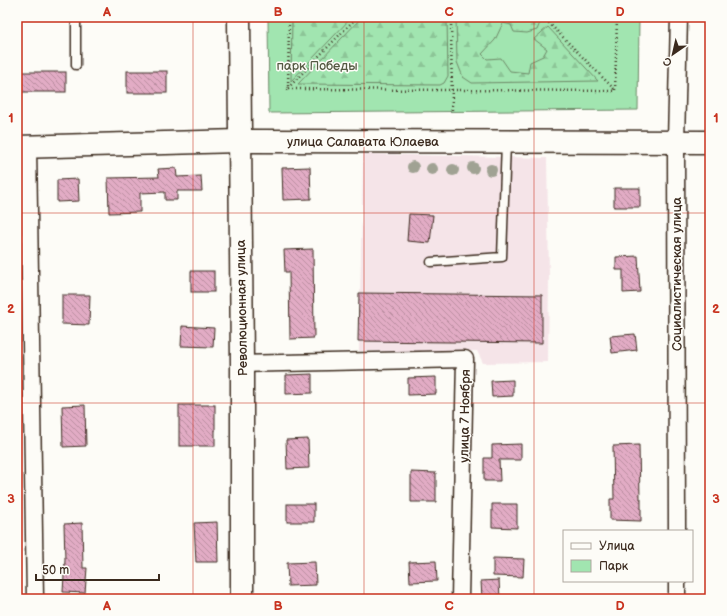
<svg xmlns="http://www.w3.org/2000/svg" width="727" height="616" font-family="'Balsamiq Sans',sans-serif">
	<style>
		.built { fill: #f5e4e8 }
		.green { fill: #a1e5b0; stroke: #6e8867 }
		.forest { fill: url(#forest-firs); stroke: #6e8867 }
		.building { fill: url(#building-back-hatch); stroke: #3b2a1e }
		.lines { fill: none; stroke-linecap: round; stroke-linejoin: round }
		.lane-casing { stroke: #3b2a1e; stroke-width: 11 }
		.street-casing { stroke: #3b2a1e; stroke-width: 19 }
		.secondary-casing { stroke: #3b2a1e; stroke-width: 25 }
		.path { stroke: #3b2a1e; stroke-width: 2.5; stroke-dasharray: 1 3; stroke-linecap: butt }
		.lane { stroke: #fdfcf7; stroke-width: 8 }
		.street { stroke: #fdfcf7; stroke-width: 16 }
		.secondary { stroke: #fdfcf7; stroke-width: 22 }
		.tree { fill: #a0a293 }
		.grid { fill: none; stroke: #c8321e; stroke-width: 1; stroke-opacity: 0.55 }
		.labels { text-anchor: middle; stroke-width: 3; stroke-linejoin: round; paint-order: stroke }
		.park-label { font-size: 13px; fill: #545942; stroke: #fdfcf7 }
		.street-label { font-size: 13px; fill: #3b2a1e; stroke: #fdfcf7 }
		.neatline { fill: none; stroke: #c8321e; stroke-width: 1.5 }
		.grid-label { font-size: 13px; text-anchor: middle; font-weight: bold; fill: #c8321e }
	</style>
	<defs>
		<pattern id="forest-firs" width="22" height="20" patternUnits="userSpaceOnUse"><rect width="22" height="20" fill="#a1e5b0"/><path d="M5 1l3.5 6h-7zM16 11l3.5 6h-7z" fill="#8cc597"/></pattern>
		<pattern id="building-back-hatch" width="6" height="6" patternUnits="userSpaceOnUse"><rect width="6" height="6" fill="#e2acc5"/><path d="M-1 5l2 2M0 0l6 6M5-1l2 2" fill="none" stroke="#b88c9f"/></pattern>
	</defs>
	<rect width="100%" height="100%" fill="#fdfcf7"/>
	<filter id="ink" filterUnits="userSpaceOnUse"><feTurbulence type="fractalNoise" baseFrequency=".025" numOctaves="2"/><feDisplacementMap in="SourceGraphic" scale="8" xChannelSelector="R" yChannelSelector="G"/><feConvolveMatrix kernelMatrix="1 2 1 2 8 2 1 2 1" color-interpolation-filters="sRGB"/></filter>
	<g filter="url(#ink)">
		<path class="built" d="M363,154L547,158L549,276L548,362L483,363L477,351H359Z"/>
		<path class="green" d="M268,17H639L638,110L269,113Z"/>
		<g class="forest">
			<path d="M292,17H352L291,81Z"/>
			<path d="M362,17H447L448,76L444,83L440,85L298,84Z"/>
			<path d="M456,17H539L541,20L537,30L527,33L514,32L511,25L503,23L495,40L482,54L487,59L501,58L510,71L528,73L530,62L543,56L547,49L534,39L548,27L598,81L472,83L463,77L457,62Z"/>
		</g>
		<g class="building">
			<rect x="127" y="71" width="40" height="22"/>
			<rect x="17" y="72" width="49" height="20"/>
			<path d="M310,167L311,199L283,200L282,168Z"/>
			<path d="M176,168L177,177L201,176L202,191H177V200H165V192L140,193V212L109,213L108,178L159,177L158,169Z"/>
			<path d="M78,179L79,201L57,202V180Z"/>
			<rect x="614" y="188" width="26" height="19"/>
			<path d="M409,214L433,215L430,243L407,241Z"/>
			<path d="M313,249L314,338L290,339L289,272H285L284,250Z"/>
			<path d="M638,256L640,292L623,293V270H616V257Z"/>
			<rect x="191" y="271" width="23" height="21"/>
			<path d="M359,293L542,295V343L358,341Z"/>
			<path d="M62,295H90L89,325L62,324Z"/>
			<path d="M182,326L214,328L213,347L181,346Z"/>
			<path d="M635,334L637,350L612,353L610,336Z"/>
			<path d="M312,374V393L286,394V375Z"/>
			<path d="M436,377V394L408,395V378Z"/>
			<path d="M513,380V396L492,397L491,381Z"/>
			<path d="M85,405L86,446L63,447L62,406Z"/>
			<rect x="179" y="405" width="36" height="41"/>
			<path d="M308,439L309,468L287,469L286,440Z"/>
			<path d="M521,444V460H499L500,481H484V458H492V445Z"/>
			<path d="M639,445L640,499H641V521L610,520V499H614L613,446Z"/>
			<path d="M411,472L436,473V502H411Z"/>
			<rect x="287" y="504" width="27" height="18"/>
			<path d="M492,504H517V528L492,527Z"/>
			<path d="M217,522L218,562H196L194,523Z"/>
			<path d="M82,523L83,568H87L85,593L63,592L65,560L64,524Z"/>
			<path d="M493,558L524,559L523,577L493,576Z"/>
			<path d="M436,561L437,581L410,582L409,562Z"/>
			<path d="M315,562L316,585L288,586L287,563Z"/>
			<path d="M499,580L500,599H482L481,581Z"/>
		</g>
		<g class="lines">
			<g class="lane-casing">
				<g id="lane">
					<path d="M76,17V65"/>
					<path d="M431,262L502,257L506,142"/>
				</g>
			</g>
			<g class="street-casing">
				<g id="street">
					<path d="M28,147L35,599"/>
					<path d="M242,364L465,359L460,599"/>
					<path d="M677,531L676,141L679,17"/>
					<path d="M677,581V599"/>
				</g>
			</g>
			<g class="secondary-casing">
				<g id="secondary">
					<path d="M239,17L242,364V599"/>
					<path d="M17,147L239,141L710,142"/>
				</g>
			</g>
			<g class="path">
				<path d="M289,17L288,89L615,91L617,17"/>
				<path d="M451,17L452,111"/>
				<path d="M543,17L615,90"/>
				<path d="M288,88L357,17"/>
			</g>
			<use href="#lane" class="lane"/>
			<use href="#street" class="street"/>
			<use href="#secondary" class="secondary"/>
		</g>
		<g class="tree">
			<circle cx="413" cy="167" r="6"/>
			<circle cx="473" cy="168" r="6"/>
			<circle cx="432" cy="169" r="6"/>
			<circle cx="453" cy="170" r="6"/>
			<circle cx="491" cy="170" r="6"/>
		</g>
	</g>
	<path class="grid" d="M193,17V599M364,17V599M534,17V599M17,213H710M17,403H710"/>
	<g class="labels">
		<g class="park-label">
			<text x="317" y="70">парк Победы</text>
		</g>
		<g class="street-label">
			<text x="363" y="146">улица Салавата Юлаева</text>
			<text transform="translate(676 274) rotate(-90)" y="5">Социалистическая улица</text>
			<text transform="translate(241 308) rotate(-91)" y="5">Революционная улица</text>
			<text transform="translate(464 416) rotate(-89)" y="5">улица 7 Ноября</text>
		</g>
	</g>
	<rect width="727" height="616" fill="none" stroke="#fdfcf7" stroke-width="44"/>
	<rect x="563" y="530" width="130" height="52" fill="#fdfcf7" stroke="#afa8a0"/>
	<rect x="571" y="543" width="20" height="6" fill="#fdfcf7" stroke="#afa8a0"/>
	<text x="599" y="550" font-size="12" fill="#3b2a1e">Улица</text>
	<rect x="571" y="560" width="20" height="12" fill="#a1e5b0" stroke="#afa8a0"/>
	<text x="599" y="570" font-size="12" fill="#3b2a1e">Парк</text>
	<g transform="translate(673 54) rotate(214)" stroke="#fdfcf7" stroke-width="3" paint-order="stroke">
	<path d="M0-3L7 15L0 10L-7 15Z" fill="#3b2a1e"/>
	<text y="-6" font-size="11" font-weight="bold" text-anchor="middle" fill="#3b2a1e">С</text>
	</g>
	<path d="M36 574v6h123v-6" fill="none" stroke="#3b2a1e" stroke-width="2"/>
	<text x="42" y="574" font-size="12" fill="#3b2a1e" stroke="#fdfcf7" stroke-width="3" paint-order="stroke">50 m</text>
	<rect x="22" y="22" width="683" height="572" class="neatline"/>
	<g class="grid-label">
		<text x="107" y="16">A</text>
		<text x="278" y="16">B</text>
		<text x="449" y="16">C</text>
		<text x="620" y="16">D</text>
		<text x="11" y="122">1</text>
		<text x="716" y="122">1</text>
		<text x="11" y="313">2</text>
		<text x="716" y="313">2</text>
		<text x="11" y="503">3</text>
		<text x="716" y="503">3</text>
		<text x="107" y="610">A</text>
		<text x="278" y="610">B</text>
		<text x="449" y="610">C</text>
		<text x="620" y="610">D</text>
	</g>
</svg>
